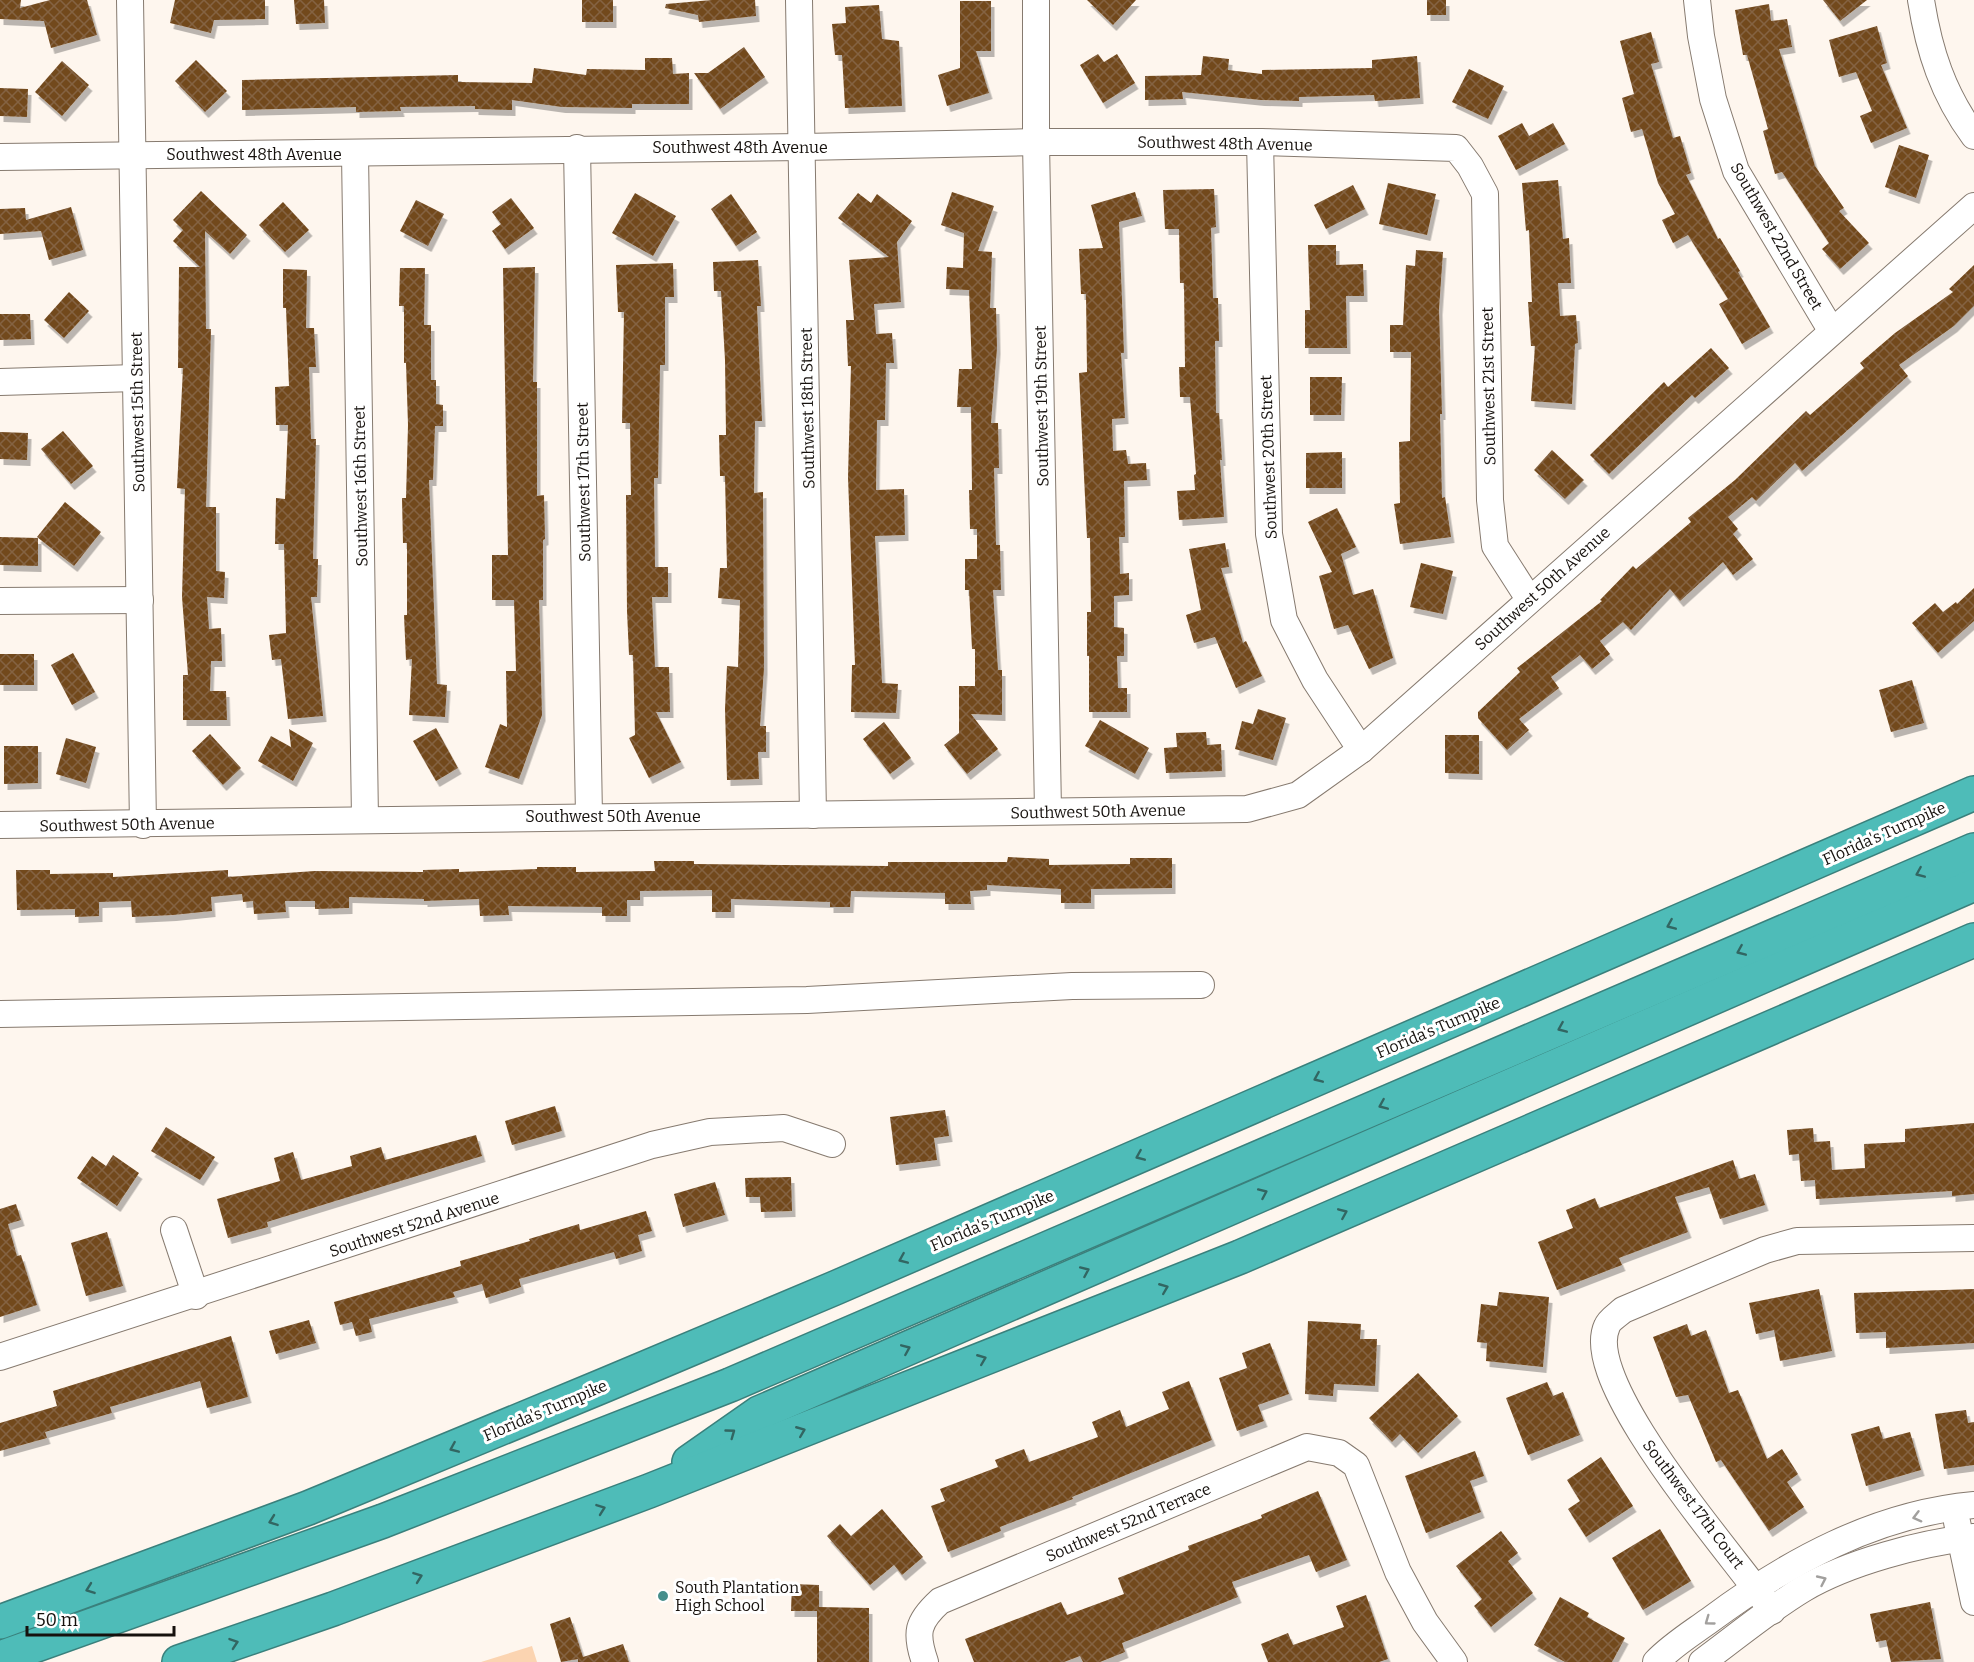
<svg xmlns="http://www.w3.org/2000/svg" width="1974" height="1662" font-family="Bitter,serif">
	<style>
		.green { fill: #fbd4b1 }
		.building { fill: url(#building-cross-hatch); filter: url(#shadow) }
		.lines { fill: none; stroke-linecap: round; stroke-linejoin: round }
		.minor-casing { stroke: #867a6f; stroke-width: 28 }
		.highway-casing { stroke: #3a807c; stroke-width: 36 }
		.minor { stroke: #fff; stroke-width: 26 }
		.highway { stroke: #4ebcb8; stroke-width: 33 }
		.oneway { stroke: #326662 }
		.oneway2 { stroke: #a2a09e }
		.poi-dot { fill: #468e8b; stroke: #fff; stroke-width: 2 }
		.labels { text-anchor: middle; stroke-width: 6; stroke-linejoin: round; paint-order: stroke }
		.street-label { font-size: 16px; fill: #16110d; stroke: #fff }
		.poi-label { font-size: 16px; fill: #16110d; stroke: #fff; text-anchor: start }
	</style>
	<defs>
		<pattern id="building-cross-hatch" width="8" height="8" patternUnits="userSpaceOnUse" patternTransform="scale(1.5)"><rect width="8" height="8" fill="#72481d"/><path d="M0 0l8 8M0 8l8-8" fill="none" stroke="#846443"/></pattern>
		<filter id="shadow"><feDropShadow dx="3.5" dy="6" stdDeviation="0" flood-color="#0004"/></filter>
	</defs>
	<rect width="100%" height="100%" fill="#fef6ee"/>
	<path class="green" d="M532,1646L537,1662H480H481Z"/>
	<g class="building">
		<path d="M0,0H21L20,8L50,0H87L97,35L51,48L44,21L0,19Z"/>
		<path d="M175,0H265V19L214,20L211,33L170,23Z"/>
		<path d="M294,0H324L325,23L296,24Z"/>
		<rect x="582" y="0" width="31" height="22"/>
		<path d="M712,0H755L756,16L699,22L698,15L665,8L666,4Z"/>
		<path d="M1087,0H1136L1113,25Z"/>
		<rect x="1427" y="0" width="19" height="15"/>
		<path d="M1823,0H1867L1840,21Z"/>
		<path d="M960,1H991V51H976L989,93L947,106L938,75L960,68Z"/>
		<path d="M1769,4L1771,21L1787,19L1792,47L1779,49L1815,166L1844,208L1839,211L1869,243L1840,269L1822,249L1829,243L1782,172L1775,174L1763,131L1768,129L1747,55H1743L1735,10Z"/>
		<path d="M879,5L882,39L899,41L902,106L845,108L842,55H835L832,24L846,23L845,7Z"/>
		<path d="M1877,26L1887,63L1881,65L1907,128L1871,143L1860,116L1872,111L1856,72L1839,77L1829,40Z"/>
		<path d="M1651,32L1659,62L1651,64L1673,138L1680,136L1691,173L1686,175L1718,239L1720,238L1740,271L1738,272L1770,327L1742,344L1719,304L1728,299L1688,235L1673,243L1662,220L1675,214L1658,183L1642,129L1631,132L1622,98L1634,94L1620,41Z"/>
		<path d="M744,47L765,77L720,109L694,73H708Z"/>
		<path d="M1098,54L1104,62L1117,54L1135,83L1103,103L1080,65Z"/>
		<path d="M1203,56L1229,59L1228,70L1262,74V70L1372,68V60L1417,56L1420,98L1375,101L1374,95L1299,97V101L1261,100L1182,92L1183,99L1145,100V76L1201,75Z"/>
		<path d="M645,58H672L673,74L689,73V104H632V108L562,107L512,100V110L475,109V106L400,107L401,111L356,112V107L242,110V80L458,75V82L532,83L534,68L586,75L587,69L645,70Z"/>
		<path d="M196,60L227,91L205,112L175,81Z"/>
		<path d="M62,61L89,85L62,116L35,92Z"/>
		<path d="M1469,69L1504,86L1488,119L1452,102Z"/>
		<path d="M0,88L28,89L27,117L0,116Z"/>
		<path d="M1522,123L1529,136L1553,123L1565,144L1516,170L1498,136Z"/>
		<path d="M1899,145L1929,155L1916,198L1885,187Z"/>
		<path d="M1558,180L1563,239L1569,238L1571,283H1558L1560,316L1576,315L1578,343L1575,344L1572,404L1531,401L1535,346H1531L1528,302H1532L1529,230L1526,231L1522,183Z"/>
		<path d="M1388,183L1436,194L1427,235L1379,224Z"/>
		<path d="M1353,185L1365,209L1326,229L1314,205Z"/>
		<path d="M1214,189L1216,227L1211,228L1213,298H1218L1219,341H1215L1216,413H1219L1222,460H1220L1224,517L1179,520L1177,491L1195,490L1194,475L1196,474L1190,397H1180L1179,367H1185L1184,283H1180L1179,229H1165L1163,190Z"/>
		<path d="M201,191L247,235L230,254L205,231L206,329H211L206,507H216V571L225,572L224,598L207,597L209,629L221,628L222,661H211L210,691H226L227,720H183V675H188L182,597L185,489L177,488L183,368H178L179,267H200L173,241L183,230L173,220Z"/>
		<path d="M952,192L994,206L978,251L992,252L990,308H996L997,348L991,423H998L999,468H994L996,545H1000L1001,590H993L998,670H1002V715L971,714L998,749L967,774L944,745L959,733V686H975V649H972L969,590H965V559H977V529H970L969,490H972L971,407H957L959,369H972L969,290L946,289L947,267L963,268L964,233L941,225Z"/>
		<path d="M1135,192L1142,216L1119,222L1124,353H1121L1125,418L1112,419L1113,451L1126,450L1128,464L1146,463L1147,480L1124,481L1125,537H1119L1120,574L1129,573V595L1114,596V627L1124,628V656H1117L1118,688H1127V712H1089V656H1087V612H1091L1090,538H1087L1079,373L1087,372L1086,294H1081L1079,249L1103,248L1091,205Z"/>
		<path d="M635,193L676,216L653,256L612,233Z"/>
		<path d="M858,193L871,203L877,194L912,221L897,242L901,302L874,304L876,334L892,333L894,363H886L885,420H877L876,490L904,489L905,535L875,536L882,683L898,684L896,713L851,712L852,665H855L848,477L851,366H848L846,320H854L849,260L889,257L838,218Z"/>
		<path d="M731,194L757,232L736,246L711,209Z"/>
		<path d="M511,198L534,228L505,249L492,231L501,224L492,212Z"/>
		<path d="M416,200L444,214L428,246L400,231Z"/>
		<path d="M283,202L309,230L285,252L259,225Z"/>
		<path d="M71,207L83,250L49,260L41,231L0,234V209L25,208L26,220Z"/>
		<path d="M1308,245H1336V265L1363,264L1364,296H1346L1347,348H1305V310H1310Z"/>
		<path d="M1416,250L1443,252L1439,309L1442,414H1440L1442,498L1445,497L1451,537L1400,544L1394,504L1400,503L1399,442L1410,441L1411,352H1390V325H1403L1406,265L1415,266Z"/>
		<path d="M758,260L761,306H757L762,421H755L754,493L763,492L764,668L760,726H766V752H758L759,779L727,780L725,709L727,666L738,667L740,600L718,598L720,568H727L725,476H720L719,435H726L725,360L721,291H714L713,262Z"/>
		<path d="M673,263L674,297H665V365H660L658,478H654L655,567H668V597H652L655,667H669L670,712H656L681,762L649,778L629,738L635,735L633,655H629L627,611L626,495H631L630,423H622L624,312H618L616,265Z"/>
		<path d="M1974,265V306L1954,326L1899,365L1908,376L1802,471L1795,463L1756,501L1752,497L1728,517L1738,529L1733,534L1753,559L1733,575L1723,562L1680,601L1670,589L1631,630L1623,622L1600,641L1610,654L1592,669L1580,655L1551,677L1559,688L1519,719L1529,730L1507,750L1478,718V712L1520,672L1517,668L1602,601L1600,600L1633,566L1636,569L1691,522L1688,518L1735,480L1806,411L1810,415L1864,368L1860,363L1895,333L1953,292L1949,289Z"/>
		<path d="M535,267L533,382H537V496L544,495L545,539L543,540V600H539L542,715L519,779L485,767L500,724L507,727L506,671H516L514,600H492V555H508L503,268Z"/>
		<path d="M400,268H425L424,325H431V380H436V404L443,405V426H435L433,480H429L437,684L447,685L445,717L409,715L412,659L406,660L404,615H407V543H403L402,498H406L408,425L406,363H404V306H399Z"/>
		<path d="M283,269L307,270L306,328H314L316,367H309L311,439H316L313,559H318L317,597H311L323,716L288,719L281,659L272,660L269,635L286,633L284,544H275L276,498L285,499L288,425H276L275,387L289,386L286,308H283Z"/>
		<path d="M69,292L89,311L64,338L44,320Z"/>
		<path d="M0,314H30L31,339L0,340Z"/>
		<path d="M1711,348L1729,368L1695,398L1692,395L1609,474L1590,455L1664,382L1668,387Z"/>
		<path d="M1310,377H1342L1341,415H1310Z"/>
		<path d="M63,431L93,466L71,484L41,449Z"/>
		<path d="M0,432L28,433L27,460L0,459Z"/>
		<path d="M1552,450L1584,480L1565,499L1534,470Z"/>
		<path d="M1342,452V488H1306V453Z"/>
		<path d="M65,502L101,532L74,566L37,537Z"/>
		<path d="M1337,508L1356,547L1341,554L1353,595L1373,589L1393,658L1369,669L1348,625L1334,629L1319,576L1332,572L1308,522Z"/>
		<path d="M0,537L38,538V566L0,565Z"/>
		<path d="M1225,543L1229,567L1221,568L1243,643L1246,641L1262,676L1236,688L1215,637L1194,643L1186,615L1201,610L1189,549Z"/>
		<path d="M1421,563L1453,571L1443,614L1410,607Z"/>
		<path d="M1974,588V621L1938,653L1912,623L1935,603L1943,612L1956,602L1957,604Z"/>
		<path d="M73,653L95,692L72,705L51,665Z"/>
		<rect x="0" y="654" width="34" height="31"/>
		<path d="M1912,680L1924,723L1891,732L1879,690Z"/>
		<path d="M1258,709L1286,718L1273,760L1235,749L1242,721L1253,724Z"/>
		<path d="M1100,720L1149,748L1135,774L1085,746Z"/>
		<path d="M884,722L911,758L890,774L863,739Z"/>
		<path d="M436,728L458,768L436,781L413,741Z"/>
		<path d="M289,729L313,743L293,781L258,761L271,736L291,747Z"/>
		<path d="M1206,732L1207,745L1221,744L1222,771L1166,773L1164,748L1177,747L1176,733Z"/>
		<path d="M210,734L241,768L223,785L192,751Z"/>
		<path d="M1445,735H1479V774L1445,773Z"/>
		<path d="M66,738L96,747L86,783L56,774Z"/>
		<path d="M4,746H38V783L4,784Z"/>
		<path d="M1008,857L1049,859V865L1130,864V858H1172V888L1091,889V903H1061V889L987,885V890L970,891L971,904H945V893L851,891L850,907H830V902L731,899V912H712V890L640,891V900H627V916H602V907L508,906L509,915L480,916L479,899L424,901V899L349,897V908L315,909V901H285L286,912L254,914L253,901L243,902L242,894L211,897L212,911L173,915L132,917L131,901L99,902V916L75,917V909L17,910L16,870H50V874L113,873V877L228,870V877L315,871L423,872V870L459,869V872L537,869V867H576V872L655,871L654,861H694V864L888,866V862H1007Z"/>
		<path d="M555,1106L562,1131L512,1145L505,1121Z"/>
		<path d="M945,1110L949,1136L934,1138L937,1160L896,1165L890,1117Z"/>
		<path d="M1974,1123V1194L1952,1196V1191L1816,1199L1815,1180L1801,1181L1799,1154L1789,1155L1787,1130L1813,1128L1814,1142L1830,1141L1832,1170L1865,1168L1864,1144L1905,1142V1129Z"/>
		<path d="M166,1127L215,1157L200,1180L151,1151Z"/>
		<path d="M476,1135L482,1156L267,1222L268,1227L228,1238L217,1199L280,1181L274,1158L293,1152L301,1180L352,1166L350,1156L381,1147L385,1160Z"/>
		<path d="M113,1155L139,1173L117,1206L77,1178L92,1156L106,1166Z"/>
		<path d="M1733,1160L1739,1179L1755,1174L1765,1205L1720,1219L1709,1187L1675,1197L1688,1232L1619,1258L1622,1265L1557,1290L1538,1242L1573,1228L1566,1210L1595,1198L1599,1208Z"/>
		<path d="M791,1177L792,1211L761,1212L760,1197H746L745,1178Z"/>
		<path d="M715,1182L725,1215L683,1227L674,1194Z"/>
		<path d="M16,1204L21,1220L8,1224L17,1256L21,1255L37,1305L0,1317V1209Z"/>
		<path d="M646,1211L652,1231L638,1235L642,1251L616,1259L614,1252L519,1279L521,1287L486,1298L482,1284L453,1292L455,1297L369,1319L372,1332L356,1336L352,1322L340,1325L334,1302L461,1266L460,1261L530,1241L529,1239L579,1224L580,1230Z"/>
		<path d="M107,1232L123,1286L86,1296L71,1243Z"/>
		<path d="M1819,1289L1832,1351L1780,1361L1774,1330L1756,1334L1749,1303Z"/>
		<path d="M1974,1289V1343L1886,1348V1332L1856,1333L1854,1293Z"/>
		<path d="M1499,1292L1549,1297L1543,1367L1486,1361L1487,1343L1477,1342L1481,1304L1497,1306Z"/>
		<path d="M309,1320L316,1343L276,1354L269,1331Z"/>
		<path d="M1308,1321L1361,1324L1360,1339H1377L1375,1386L1334,1384L1333,1396L1305,1394Z"/>
		<path d="M1687,1324L1691,1336L1706,1330L1729,1393L1738,1390L1767,1459L1782,1449L1798,1474L1787,1482L1804,1507L1769,1531L1721,1460L1716,1462L1688,1395L1676,1397L1653,1337Z"/>
		<path d="M231,1336L248,1397L207,1408L200,1381L110,1407L112,1413L45,1432L47,1438L0,1451V1423L57,1406L53,1391Z"/>
		<path d="M1270,1343L1289,1394L1258,1405L1264,1421L1237,1431L1219,1378L1247,1368L1242,1353Z"/>
		<path d="M1418,1373L1458,1416L1418,1453L1400,1434L1392,1442L1369,1418Z"/>
		<path d="M1189,1381L1212,1440L1072,1497L1073,1499L1000,1527L1001,1531L948,1552L931,1506L945,1501L940,1489L998,1467L995,1460L1024,1449L1029,1462L1098,1437L1092,1422L1120,1410L1126,1427L1169,1409L1162,1392Z"/>
		<path d="M1547,1382L1553,1396L1563,1392L1580,1435L1528,1455L1506,1398Z"/>
		<path d="M1966,1410L1968,1423L1974,1422V1465L1944,1469L1935,1414Z"/>
		<path d="M1879,1426L1883,1439L1910,1432L1921,1470L1866,1486L1851,1434Z"/>
		<path d="M1475,1451L1484,1476L1470,1481L1481,1512L1426,1533L1405,1476Z"/>
		<path d="M1601,1457L1633,1506L1586,1537L1568,1509L1580,1501L1567,1480Z"/>
		<path d="M1318,1491L1347,1560L1316,1572L1309,1555L1232,1582L1238,1597L1122,1643L1125,1652L1100,1662H1083L1080,1656L1064,1662H974L965,1639L1061,1602L1067,1615L1124,1594L1118,1578L1189,1550L1188,1546L1262,1518L1261,1515Z"/>
		<path d="M882,1509L923,1557L902,1575L894,1565L870,1585L827,1536L840,1524L851,1536Z"/>
		<path d="M1660,1529L1691,1581L1643,1610L1612,1558Z"/>
		<path d="M1501,1531L1518,1553L1508,1561L1533,1593L1491,1627L1474,1606L1482,1599L1456,1566Z"/>
		<path d="M792,1584L819,1585V1607L869,1608V1662H817V1611H791Z"/>
		<path d="M1366,1595L1388,1659L1379,1662H1268L1261,1644L1288,1633L1293,1645L1344,1627L1336,1606Z"/>
		<path d="M1560,1597L1589,1613L1587,1617L1625,1638L1612,1662H1565L1534,1645Z"/>
		<path d="M1930,1602L1941,1659L1891,1662L1886,1640L1876,1642L1870,1614Z"/>
		<path d="M570,1617L583,1657L623,1644L629,1662H578V1659L561,1662L550,1624Z"/>
	</g>
	<g class="lines">
		<g class="minor-casing">
			<g id="minor">
				<path d="M130,0L143,825"/>
				<path d="M799,0L813,815"/>
				<path d="M1036,0V142L1048,811"/>
				<path d="M1697,0L1701,36L1713,99L1736,171L1831,330"/>
				<path d="M1921,0C1929,51 1943,94 1974,136"/>
				<path d="M1260,142L1269,534L1284,620L1315,680L1361,750"/>
				<path d="M577,148L589,816"/>
				<path d="M355,154L365,819"/>
				<path d="M0,157L803,147L1036,142H1260L1456,148L1470,166L1485,194L1490,500L1495,546L1529,599"/>
				<path d="M0,382L136,378"/>
				<path d="M0,601L140,600"/>
				<path d="M0,825L1247,809L1298,795L1361,750L1974,206"/>
				<path d="M0,1014L807,1000L1072,986L1201,985"/>
				<path d="M174,1230L196,1296"/>
				<path d="M0,1357L652,1145L710,1132L784,1128L832,1144"/>
				<path d="M1957,1522L1974,1602"/>
				<path d="M1772,1611C1738,1560 1580,1384 1607,1326C1609,1320 1619,1314 1623,1310L1765,1250L1797,1241L1974,1238"/>
				<path d="M925,1662C915,1633 917,1622 940,1601L1307,1447L1339,1453L1356,1465L1398,1572L1425,1622L1454,1662"/>
				<path d="M1656,1662C1671,1646 1692,1633 1710,1620C1788,1562 1875,1514 1974,1505"/>
				<path d="M1702,1662C1735,1638 1768,1610 1803,1589C1849,1562 1921,1543 1974,1537"/>
			</g>
		</g>
		<g class="highway-casing">
			<g id="highway">
				<path d="M689,1462L759,1413L1974,884"/>
				<path d="M0,1622L308,1508L605,1385L835,1288L1974,793"/>
				<path d="M0,1658L383,1521L730,1385L1974,850"/>
				<path d="M179,1662L333,1609L649,1491L1240,1257L1974,940"/>
			</g>
		</g>
		<use href="#minor" class="minor"/>
		<use href="#highway" class="highway"/>
	</g>
	<defs><path id="oneway-chevron" d="M-2-3.5L2.5 0L-2 3.5" fill="none" stroke-width="1.6" stroke-linecap="round" stroke-linejoin="round" transform="scale(1.5)"/></defs>
	<g class="oneway">
		<use href="#oneway-chevron" transform="translate(1920 873) rotate(157)"/>
		<use href="#oneway-chevron" transform="translate(1671 925) rotate(157)"/>
		<use href="#oneway-chevron" transform="translate(1741 951) rotate(157)"/>
		<use href="#oneway-chevron" transform="translate(1562 1028) rotate(157)"/>
		<use href="#oneway-chevron" transform="translate(1318 1078) rotate(157)"/>
		<use href="#oneway-chevron" transform="translate(1383 1105) rotate(157)"/>
		<use href="#oneway-chevron" transform="translate(1140 1156) rotate(157)"/>
		<use href="#oneway-chevron" transform="translate(1263 1193) rotate(-24)"/>
		<use href="#oneway-chevron" transform="translate(1343 1213) rotate(-23)"/>
		<use href="#oneway-chevron" transform="translate(903 1259) rotate(157)"/>
		<use href="#oneway-chevron" transform="translate(1085 1271) rotate(-24)"/>
		<use href="#oneway-chevron" transform="translate(1164 1288) rotate(-22)"/>
		<use href="#oneway-chevron" transform="translate(906 1349) rotate(-23)"/>
		<use href="#oneway-chevron" transform="translate(982 1359) rotate(-22)"/>
		<use href="#oneway-chevron" transform="translate(801 1431) rotate(-22)"/>
		<use href="#oneway-chevron" transform="translate(731 1433) rotate(-36)"/>
		<use href="#oneway-chevron" transform="translate(454 1448) rotate(157)"/>
		<use href="#oneway-chevron" transform="translate(601 1509) rotate(-20)"/>
		<use href="#oneway-chevron" transform="translate(273 1521) rotate(160)"/>
		<use href="#oneway-chevron" transform="translate(418 1577) rotate(-20)"/>
		<use href="#oneway-chevron" transform="translate(90 1589) rotate(160)"/>
		<use href="#oneway-chevron" transform="translate(234 1643) rotate(-19)"/>
	</g>
	<g class="oneway2">
		<use href="#oneway-chevron" transform="translate(1917 1517) rotate(165)"/>
		<use href="#oneway-chevron" transform="translate(1822 1580) rotate(-25)"/>
		<use href="#oneway-chevron" transform="translate(1709 1621) rotate(144)"/>
	</g>
	<circle class="poi-dot" cx="663" cy="1596" r="6"/>
	<g class="labels">
		<g class="street-label">
			<text transform="translate(1225 143) rotate(1)" y="6">Southwest 48th Avenue</text>
			<text x="740" y="153">Southwest 48th Avenue</text>
			<text x="254" y="160">Southwest 48th Avenue</text>
			<text transform="translate(1777 236) rotate(60)" y="6">Southwest 22nd Street</text>
			<text transform="translate(1488 386) rotate(-91)" y="6">Southwest 21st Street</text>
			<text transform="translate(1041 406) rotate(-91)" y="6">Southwest 19th Street</text>
			<text transform="translate(807 408) rotate(-91)" y="6">Southwest 18th Street</text>
			<text transform="translate(137 412) rotate(-91)" y="6">Southwest 15th Street</text>
			<text transform="translate(1268 457) rotate(-92)" y="6">Southwest 20th Street</text>
			<text transform="translate(583 482) rotate(-91)" y="6">Southwest 17th Street</text>
			<text transform="translate(360 486) rotate(-91)" y="6">Southwest 16th Street</text>
			<text transform="translate(1542 588) rotate(-42)" y="6">Southwest 50th Avenue</text>
			<text transform="translate(1098 811) rotate(-1)" y="6">Southwest 50th Avenue</text>
			<text x="613" y="822">Southwest 50th Avenue</text>
			<text transform="translate(127 824) rotate(-1)" y="6">Southwest 50th Avenue</text>
			<text transform="translate(1884 833) rotate(-24)" y="6">Florida's Turnpike</text>
			<text transform="translate(1438 1027) rotate(-23)" y="6">Florida's Turnpike</text>
			<text transform="translate(992 1220) rotate(-23)" y="6">Florida's Turnpike</text>
			<text transform="translate(414 1224) rotate(-18)" y="6">Southwest 52nd Avenue</text>
			<text transform="translate(545 1410) rotate(-23)" y="6">Florida's Turnpike</text>
			<text transform="translate(1694 1504) rotate(53)" y="6">Southwest 17th Court</text>
			<text transform="translate(1128 1522) rotate(-23)" y="6">Southwest 52nd Terrace</text>
		</g>
		<g class="poi-label">
			<text x="675" y="1593">South Plantation<tspan x="675" dy="18">High School</tspan></text>
		</g>
	</g>
	<path d="M27 1626v9h147v-9" fill="none" stroke="#16110d" stroke-width="3"/>
	<text x="36" y="1626" font-size="18" fill="#16110d" stroke="#ffffff" stroke-width="4.5" paint-order="stroke">50 m</text>
</svg>
